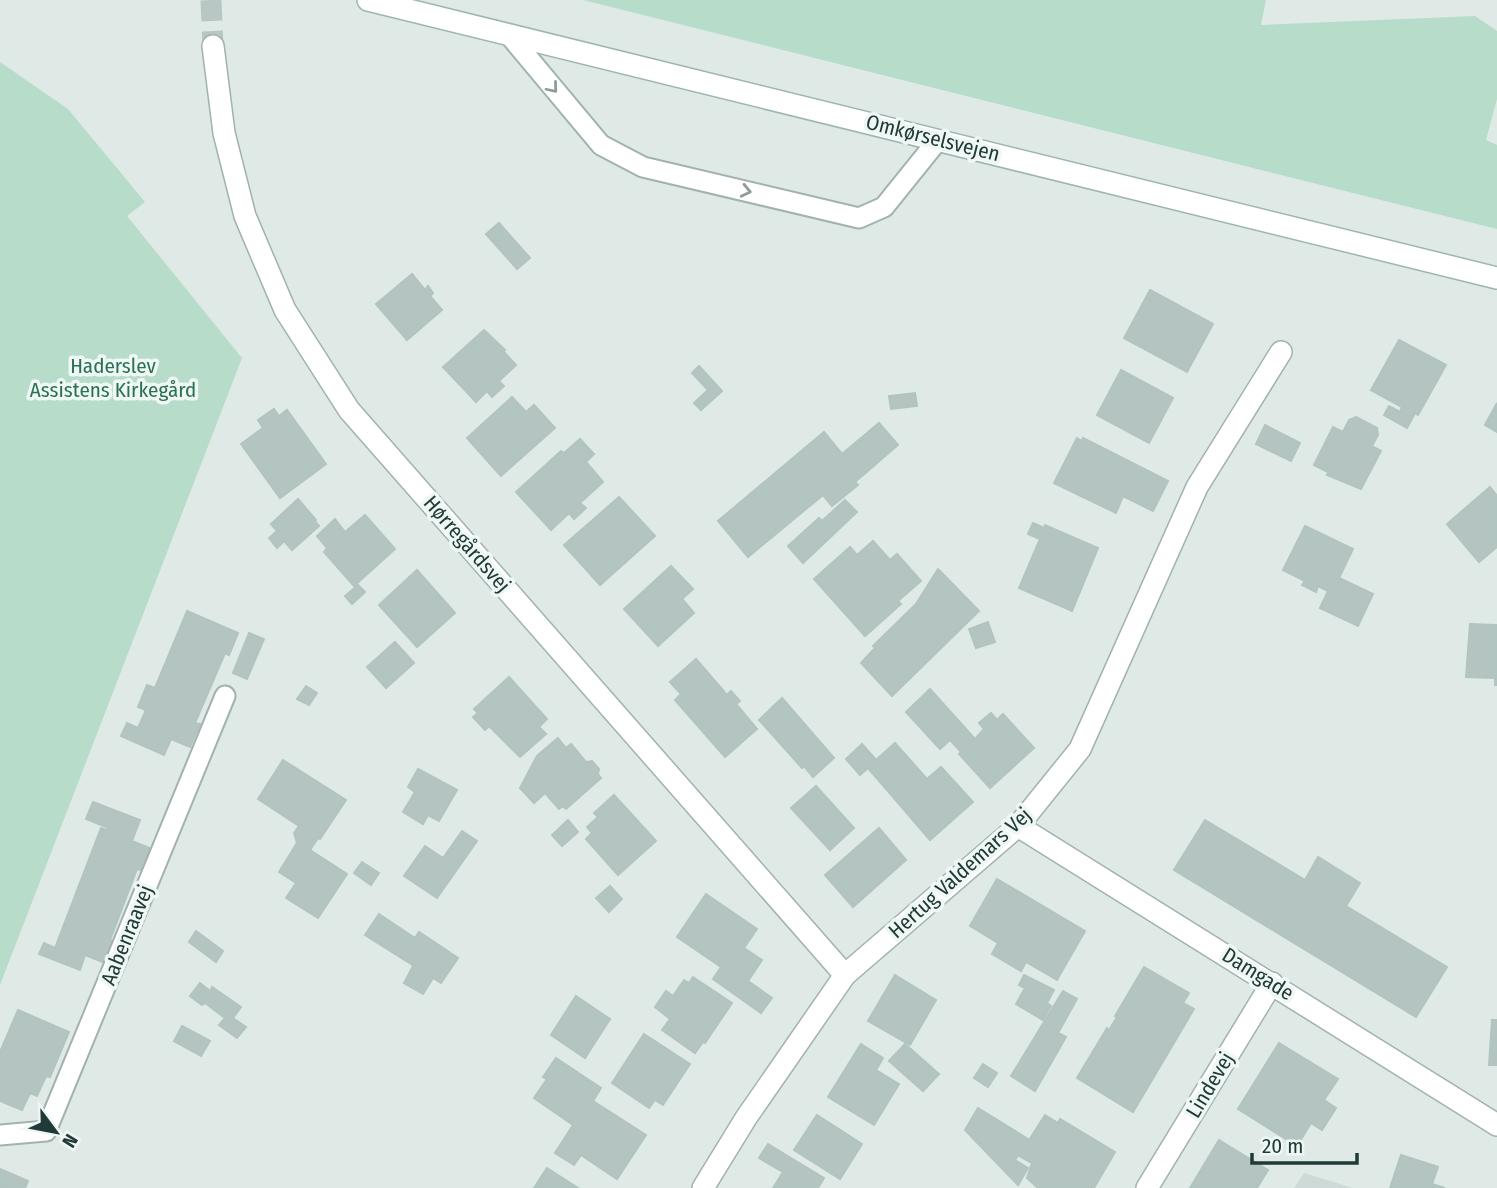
<svg xmlns="http://www.w3.org/2000/svg" width="1497" height="1188" font-family="'Fira Sans Condensed',sans-serif">
	<style>
		.built { fill: #cddad7 }
		.green { fill: #b7dcc9 }
		.building { fill: #b4c5c1; stroke: #b1c4c0; stroke-width: 2 }
		.lines { fill: none; stroke-linecap: round; stroke-linejoin: round }
		.street-tunnel { stroke: #b9c7c4; stroke-width: 21; stroke-dasharray: 21 10; stroke-linecap: butt }
		.lane-casing { stroke: #a2b2af; stroke-width: 23 }
		.street-casing { stroke: #a2b2af; stroke-width: 24 }
		.secondary-casing { stroke: #9eb6b2; stroke-width: 24 }
		.lane { stroke: #fff; stroke-width: 19 }
		.street { stroke: #fff; stroke-width: 21 }
		.secondary { stroke: #fff; stroke-width: 21 }
		.oneway { stroke: #909c9c }
		.labels { text-anchor: middle; stroke-width: 7; stroke-linejoin: round; paint-order: stroke }
		.street-label { font-size: 21px; fill: #203a38; stroke: #eff7f5 }
		.park-label { font-size: 21px; fill: #2a7154; stroke: #eff7f5 }
	</style>
	<rect width="100%" height="100%" fill="#dfeae7"/>
	<path class="built" d="M1304,1173L1353,1188H1294Z"/>
	<g class="green">
		<path d="M583,0H1266L1261,25L1475,16L1497,31V99L1486,140L1497,145V229Z"/>
		<path d="M0,62L68,109L145,202L127,216L242,358L0,985Z"/>
	</g>
	<g class="building">
		<path d="M499,223L530,258L517,269L486,234Z"/>
		<path d="M412,274L425,290L428,286L433,293L430,296L442,310L407,340L376,304Z"/>
		<path d="M1150,290L1213,324L1187,372L1124,338Z"/>
		<path d="M484,330L505,350L504,352L516,365L499,381L504,386L492,397L487,391L476,402L443,367Z"/>
		<path d="M1399,340L1446,365L1418,415L1415,413L1407,428L1384,415L1389,406L1400,412L1402,407L1371,390Z"/>
		<path d="M699,366L722,391L701,410L694,403L708,390L692,373Z"/>
		<path d="M1121,370L1173,398L1149,443L1097,415Z"/>
		<path d="M915,393L917,406L891,409L889,396Z"/>
		<path d="M512,397L526,412L534,405L555,428L501,476L467,438Z"/>
		<path d="M1497,403V432L1485,425Z"/>
		<path d="M274,409L279,416L287,410L326,464L280,498L241,444L263,428L258,420Z"/>
		<path d="M1356,417L1377,428L1378,435L1372,446L1381,451L1361,489L1327,475L1328,472L1314,465L1333,427L1343,432L1349,420Z"/>
		<path d="M879,423L898,445L855,482L858,485L832,506L823,495L748,557L718,521L824,432L842,454Z"/>
		<path d="M1265,425L1300,443L1291,461L1256,444Z"/>
		<path d="M1077,438L1082,441L1083,438L1168,481L1153,511L1123,496L1116,513L1054,483Z"/>
		<path d="M580,439L594,454L586,462L603,482L580,503L586,508L574,519L569,513L551,530L516,492L561,451L564,453Z"/>
		<path d="M1490,487L1497,496V547L1479,562L1447,524Z"/>
		<path d="M619,497L655,536L600,585L564,545Z"/>
		<path d="M298,499L316,520L315,521L319,526L292,550L284,541L277,548L269,538L277,531L271,524Z"/>
		<path d="M845,500L857,512L803,563L788,546L819,518L822,521Z"/>
		<path d="M365,515L395,549L354,586L324,552L327,548L317,536L335,519L345,532Z"/>
		<path d="M1033,523L1044,528L1045,525L1098,548L1072,611L1019,588L1040,539L1028,534Z"/>
		<path d="M1305,526L1353,549L1339,578L1373,594L1358,626L1320,608L1328,591L1318,586L1316,592L1302,585L1305,581L1283,570Z"/>
		<path d="M873,541L890,560L897,554L921,581L898,601L901,604L865,636L814,579L850,547L857,555Z"/>
		<path d="M671,566L693,589L682,599L694,613L658,646L624,609Z"/>
		<path d="M938,569L979,611L892,696L861,663L875,648L873,646L916,604Z"/>
		<path d="M417,570L455,613L417,647L379,605Z"/>
		<path d="M358,585L365,592L352,604L345,596Z"/>
		<path d="M187,611L238,633L229,655L225,653L195,723L200,724L190,747L171,739L164,755L121,736L127,723L138,728L146,710L138,707L147,685L155,688Z"/>
		<path d="M988,622L995,642L976,648L969,629Z"/>
		<path d="M1470,624L1497,625V685H1495V678L1466,677Z"/>
		<path d="M249,633L264,639L247,679L233,673Z"/>
		<path d="M395,642L414,663L386,688L367,667Z"/>
		<path d="M696,659L727,695L731,691L740,701L736,704L757,729L725,757L675,700L681,694L670,682Z"/>
		<path d="M509,677L547,719L539,727L546,734L520,757L489,726L485,730L473,717L478,713L474,709Z"/>
		<path d="M306,686L317,693L309,705L297,699Z"/>
		<path d="M930,689L975,739L984,729L979,723L991,713L997,720L1003,714L1034,748L990,788L959,754L961,752L950,740L940,749L906,712Z"/>
		<path d="M782,698L834,758L813,777L804,766L802,768L759,720Z"/>
		<path d="M558,738L566,748L571,744L586,762L592,761L599,769L598,774L601,778L566,809L563,806L559,809L545,793L534,803L520,788L537,756Z"/>
		<path d="M895,743L927,779L941,767L973,802L930,840L868,768L860,775L846,759L862,744L876,760Z"/>
		<path d="M283,760L346,800L320,839L318,838L310,850L347,874L318,918L286,898L296,883L279,872L297,843L294,833L299,826L258,799Z"/>
		<path d="M418,769L457,790L439,821L428,815L423,824L403,812L415,792L408,787Z"/>
		<path d="M816,786L854,828L830,850L791,808Z"/>
		<path d="M614,795L656,841L618,875L586,839L592,833L587,827L598,817L594,813Z"/>
		<path d="M93,802L140,820L132,841L152,849L144,871L137,869L110,940L114,942L105,963L85,955L80,970L39,954L44,943L55,948L101,828L107,830L109,828L86,819Z"/>
		<path d="M568,820L578,832L562,846L552,835Z"/>
		<path d="M1205,820L1305,880L1318,857L1360,883L1346,906L1447,967L1416,1017L1174,870Z"/>
		<path d="M879,828L906,860L853,907L825,875Z"/>
		<path d="M462,831L477,841L437,898L404,876L425,846L443,858Z"/>
		<path d="M362,862L379,873L371,885L354,873Z"/>
		<path d="M997,879L1085,931L1057,980L1026,962L1021,971L992,954L998,943L970,926Z"/>
		<path d="M610,886L622,899L609,912L596,898Z"/>
		<path d="M706,894L757,929L744,948L762,960L748,981L772,998L761,1013L713,979L721,967L677,937Z"/>
		<path d="M379,914L415,938L419,932L458,958L441,983L365,935Z"/>
		<path d="M196,931L223,951L216,962L189,942Z"/>
		<path d="M413,966L433,978L423,994L404,983Z"/>
		<path d="M1144,967L1189,993L1183,1003L1194,1009L1133,1112L1077,1078L1107,1028L1109,1030L1117,1017L1115,1016Z"/>
		<path d="M895,975L936,1000L910,1045L868,1021Z"/>
		<path d="M1024,975L1054,990L1047,1003L1051,1006L1043,1020L1016,1004L1025,988L1019,985Z"/>
		<path d="M693,977L732,1003L705,1043L703,1042L695,1053L662,1030L670,1019L655,1007L666,991L673,996L684,980L689,983Z"/>
		<path d="M200,983L210,991L212,987L241,1007L233,1018L246,1027L237,1038L219,1025L225,1018L205,1003L202,1005L190,996Z"/>
		<path d="M1063,991L1077,999L1058,1033L1066,1037L1035,1091L1011,1076Z"/>
		<path d="M576,996L610,1019L585,1058L551,1035Z"/>
		<path d="M18,1010L69,1032L50,1077L46,1076L37,1096L30,1093L22,1110L0,1101V1052Z"/>
		<path d="M1492,1020H1497V1065H1489Z"/>
		<path d="M182,1026L210,1041L201,1056L174,1041Z"/>
		<path d="M644,1034L690,1064L663,1105L655,1100L649,1108L612,1083Z"/>
		<path d="M1279,1043L1338,1079L1324,1100L1336,1108L1322,1130L1311,1123L1297,1146L1238,1109Z"/>
		<path d="M861,1044L883,1058L876,1070L899,1084L874,1125L828,1097Z"/>
		<path d="M905,1044L939,1074L923,1091L889,1061Z"/>
		<path d="M556,1058L601,1088L593,1101L646,1135L617,1179L581,1155L574,1165L555,1153L573,1125L534,1098L547,1079L543,1077Z"/>
		<path d="M983,1064L997,1073L988,1087L974,1078Z"/>
		<path d="M978,1108L1028,1139L1015,1160L1028,1168L1018,1185L965,1130Z"/>
		<path d="M817,1115L862,1144L840,1179L794,1150Z"/>
		<path d="M1045,1115L1058,1123L1060,1119L1115,1152L1094,1188H1038L1027,1178L1032,1163L1019,1156Z"/>
		<path d="M1219,1140L1268,1170L1257,1188H1190Z"/>
		<path d="M768,1144L824,1178L818,1188H773L783,1172L759,1158Z"/>
		<path d="M1401,1155L1438,1167L1432,1184L1445,1188H1390Z"/>
		<path d="M547,1168L578,1188H534Z"/>
		<path d="M0,1169L28,1181L25,1188H0Z"/>
	</g>
	<g class="lines">
		<path class="street-tunnel" d="M211,0L213,46"/>
		<g class="lane-casing">
			<g id="lane">
				<path d="M510,36L601,145L643,167L859,218L884,207L938,140"/>
				<path d="M0,1135L46,1131L225,696"/>
			</g>
		</g>
		<g class="street-casing">
			<g id="street">
				<path d="M213,46L224,133L245,216L285,310L349,410L845,975"/>
				<path d="M1018,826L1497,1125"/>
				<path d="M703,1188L746,1118L845,975L1018,826L1080,749L1197,487L1281,352"/>
				<path d="M1147,1188L1272,983"/>
			</g>
		</g>
		<g class="secondary-casing">
			<path id="secondary" d="M368,0L1497,278"/>
		</g>
		<use href="#lane" class="lane"/>
		<use href="#street" class="street"/>
		<use href="#secondary" class="secondary"/>
	</g>
	<defs><path id="oneway-chevron" d="M-2-3.5L2.5 0L-2 3.5" fill="none" stroke-width="1.6" stroke-linecap="round" stroke-linejoin="round" transform="scale(1.75)"/></defs>
	<g class="oneway">
		<use href="#oneway-chevron" transform="translate(553 88) rotate(50)"/>
		<use href="#oneway-chevron" transform="translate(746 191) rotate(13)"/>
	</g>
	<g class="labels">
		<g class="street-label">
			<text transform="translate(933 138) rotate(14)" y="7">Omkørselsvejen</text>
			<text transform="translate(467 544) rotate(49)" y="7">Hørregårdsvej</text>
			<text transform="translate(960 873) rotate(-42)" y="7">Hertug Valdemars Vej</text>
			<text transform="translate(127 935) rotate(-68)" y="7">Aabenraavej</text>
			<text transform="translate(1258 974) rotate(32)" y="7">Damgade</text>
			<text transform="translate(1210 1085) rotate(-59)" y="7">Lindevej</text>
		</g>
		<g class="park-label">
			<text x="113" y="373">Haderslev<tspan x="113" dy="24">Assistens Kirkegård</tspan></text>
		</g>
	</g>
	<g transform="translate(56 1132) rotate(122)" stroke="#eff7f5" stroke-width="5" paint-order="stroke">
	<path d="M0-5L12 26L0 18L-12 26Z" fill="#203a38"/>
	<text y="-10" font-size="19" font-weight="bold" text-anchor="middle" fill="#203a38">N</text>
	</g>
	<path d="M1252 1153v10h105v-10" fill="none" stroke="#203a38" stroke-width="3.5"/>
	<text x="1262" y="1153" font-size="21" fill="#203a38" stroke="#eff7f5" stroke-width="5" paint-order="stroke">20 m</text>
</svg>
